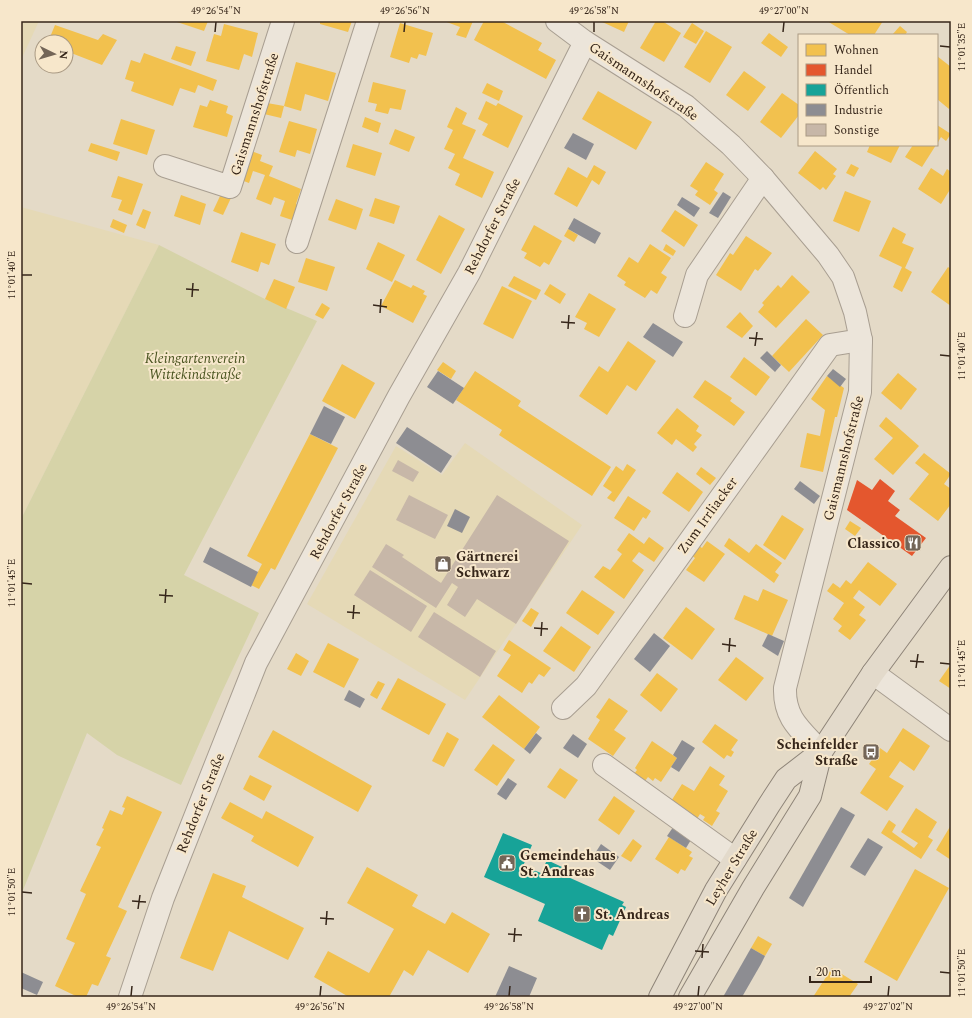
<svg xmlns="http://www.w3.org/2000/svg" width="972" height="1018" font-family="Spectral,serif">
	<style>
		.farmland { fill: #e5d9b6 }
		.green { fill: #d6d3a8 }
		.homes { fill: #f2c14e }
		.shops { fill: #e4572e }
		.public { fill: #17a398 }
		.industry { fill: #8d8d92 }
		.building { fill: #c7b7a8 }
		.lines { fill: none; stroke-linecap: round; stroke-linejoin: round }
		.minor-casing { stroke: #a89e91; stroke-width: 24 }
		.major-casing { stroke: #8e8478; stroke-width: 24 }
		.minor { stroke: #ece5da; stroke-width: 22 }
		.major { stroke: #e3dacb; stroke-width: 22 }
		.ticks { fill: none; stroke: #36261a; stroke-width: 1.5 }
		.labels { text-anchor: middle; stroke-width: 4; stroke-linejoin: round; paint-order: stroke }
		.street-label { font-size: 14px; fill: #36261a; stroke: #f7e7cb }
		.park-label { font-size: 14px; font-style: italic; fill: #4a5420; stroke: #f7e7cb }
		.poi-label { font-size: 14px; font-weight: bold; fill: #36261a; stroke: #f7e7cb; text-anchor: start }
		.neatline { fill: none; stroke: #36261a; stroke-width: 1.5 }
		.ticks-label { font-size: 10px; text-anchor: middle; fill: #36261a }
	</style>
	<rect width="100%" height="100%" fill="#e4dac7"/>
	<g class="farmland">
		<path d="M21,21H39L21,60Z"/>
		<path d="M21,207L159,245L21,519Z"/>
		<path d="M465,443L582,525L465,700L307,604L396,446L442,475Z"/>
	</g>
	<path class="green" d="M159,245L265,299L317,321L184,575L259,613L222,692L181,785L117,755L87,733L21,895V519Z"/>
	<g class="homes">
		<path d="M174,21H208L204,31Z"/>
		<path d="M320,21H352L348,32L320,24Z"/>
		<path d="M444,21H473L466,38L456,35L460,27Z"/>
		<path d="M484,21H501L542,43L538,50L556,60L546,79L474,40Z"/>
		<path d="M600,21H629L624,32Z"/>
		<path d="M656,21H662L681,33L664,62L640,48Z"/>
		<path d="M827,21H883L874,35H850Z"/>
		<path d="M400,23L433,33L426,56L419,54L417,59L411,57L409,63L390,57Z"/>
		<path d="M692,23L704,31L696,44L683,37Z"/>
		<path d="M224,24L258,33L252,57L244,54L239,70L206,61L214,34L221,36Z"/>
		<path d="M55,25L98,40L103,34L117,40L102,65L66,51V42H48Z"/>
		<path d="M900,26L907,32L905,35H892Z"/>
		<path d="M706,31L732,47L710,83L684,67Z"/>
		<path d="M769,33L788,47L781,57L761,43Z"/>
		<path d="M176,46L196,52L191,66L171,59Z"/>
		<path d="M144,53L217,80L213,91L198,85L195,93L180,88L173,106L131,91L134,82L125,79L131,60L140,63Z"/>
		<path d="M937,56L951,67V106L949,109L937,99Z"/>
		<path d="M296,62L336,73L328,101L305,94L301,111L284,106Z"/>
		<path d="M744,71L766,87L748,111L726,95Z"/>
		<path d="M373,82L406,90L401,110L390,108L388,114L375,111L377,104L368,102Z"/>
		<path d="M487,83L503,91L499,101L482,93Z"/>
		<path d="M598,91L652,122L636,150L582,119Z"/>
		<path d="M782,93L799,105V115L781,138L760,122Z"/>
		<path d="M210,100L228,106L226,113L233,116L227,137L193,127L200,105L207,107Z"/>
		<path d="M486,101L496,106L498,103L523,116L508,148L482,135L488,124L478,119Z"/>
		<path d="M267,103L284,106L281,118L264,114Z"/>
		<path d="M456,107L467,113L462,124L476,130L463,158L494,172L482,198L455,185L460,174L448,168L455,154L444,149L453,130L447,127Z"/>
		<path d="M365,117L381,123L378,133L362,127Z"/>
		<path d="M121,119L155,130L147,155L113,144Z"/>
		<path d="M289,121L317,129L310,154L297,150L295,157L279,152Z"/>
		<path d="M937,125L951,134L946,141L941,137L937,144Z"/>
		<path d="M395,129L415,137L409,152L389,144Z"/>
		<path d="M91,143L120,152L117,161L88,151Z"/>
		<path d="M353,144L382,153L375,176L346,167Z"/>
		<path d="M870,145H900L891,163L867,152Z"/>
		<path d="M913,145H936L922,167L905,157Z"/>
		<path d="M251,151L262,155L260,161L273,166L269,176L301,189L296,204L301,206L295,221L280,216L285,201L274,197L271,205L256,199L265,175L253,171L249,183L241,180Z"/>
		<path d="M815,151L837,169L833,174L836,176L826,190L823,187L820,190L798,173Z"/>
		<path d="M706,162L724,174L714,190L718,193L710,205L695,195L698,191L690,186Z"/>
		<path d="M851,164L859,168L854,177L846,173Z"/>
		<path d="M594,165L606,172L599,185L592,180L577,207L554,194L568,167L587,178Z"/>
		<path d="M931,168L943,176L947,169L951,172V188L941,204L918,189Z"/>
		<path d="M118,176L143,184L132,215L118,210L122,200L111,197Z"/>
		<path d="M845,191L871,201L859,232L833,221Z"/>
		<path d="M221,194L231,198L223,215L213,211Z"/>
		<path d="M181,195L206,204L200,225L174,216Z"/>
		<path d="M375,198L400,206L394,224L369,216Z"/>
		<path d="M336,199L363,209L356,230L328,220Z"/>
		<path d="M143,209L151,212L145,229L136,225Z"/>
		<path d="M675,210L698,225L684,247L661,231Z"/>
		<path d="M439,215L465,229L441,274L416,260Z"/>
		<path d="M113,219L127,225L124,233L110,227Z"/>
		<path d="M534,225L562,241L549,265L544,262L540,267L524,258L527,253L521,250Z"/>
		<path d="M893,227L906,234L902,243L914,248L905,268L912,272L902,292L893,287L902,267L879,256Z"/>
		<path d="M568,229L578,235L574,242L564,236Z"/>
		<path d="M241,232L276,244L269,265L261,262L258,272L231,262Z"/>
		<path d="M746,236L772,253L758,271L755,269L741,291L716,275L730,253L733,255Z"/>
		<path d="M378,242L405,255L392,282L366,269Z"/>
		<path d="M650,244L671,258L661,273L667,277L657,294L651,290L645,298L624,285L626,282L617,276L629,257L638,263Z"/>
		<path d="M666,244L676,251L673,256L663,250Z"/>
		<path d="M306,258L335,267L327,291L298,282Z"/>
		<path d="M948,267L951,269V306L931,292Z"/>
		<path d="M792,275L810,292L776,328L758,312L764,305L762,303L778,285L781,288Z"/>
		<path d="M514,276L541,290L536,300L508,286Z"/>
		<path d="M274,279L295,287L286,309L265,299Z"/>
		<path d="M395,280L411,288L413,285L425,291L423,294L427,296L413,323L381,306Z"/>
		<path d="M550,284L566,294L560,304L544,294Z"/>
		<path d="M502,286L532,301L513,339L483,324Z"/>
		<path d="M589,293L616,309L599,337L584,329L587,323L575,317Z"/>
		<path d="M322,303L330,308L323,319L315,315Z"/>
		<path d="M740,312L753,326L742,338L726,327Z"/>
		<path d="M806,319L823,335L789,372L772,356Z"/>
		<path d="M628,341L656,361L636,391L627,385L607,415L579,396L599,366L608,372Z"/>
		<path d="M744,357L770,377L756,396L730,377Z"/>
		<path d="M443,362L456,371L451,379L437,370Z"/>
		<path d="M342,364L375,383L355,419L322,401Z"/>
		<path d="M475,371L521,401L518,406L611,467L592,496L499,435L502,430L456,400Z"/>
		<path d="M898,373L917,389L901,410L881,393Z"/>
		<path d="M827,376L844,388L837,417H835L823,472L800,467L807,433L820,436L825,410L811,399Z"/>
		<path d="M705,380L732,398L730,401L745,412L734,426L693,397Z"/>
		<path d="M677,408L699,426L696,431L702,435L694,444L697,447L693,452L676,439L672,445L657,433Z"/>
		<path d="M886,417L919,446L893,475L874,459L893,438L879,426Z"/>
		<path d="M310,434L338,448L275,570L271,568L259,589L251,585L262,564L247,556Z"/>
		<path d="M924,453L951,474L944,484L951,489V504L938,521L909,499L929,474L915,463Z"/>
		<path d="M627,464L636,470L614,502L607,498L612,492L603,486L616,466L623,471Z"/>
		<path d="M701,467L716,478L710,485L696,474Z"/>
		<path d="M677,472L703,492L689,512L662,493Z"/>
		<path d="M628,496L651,511L646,519L643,517L634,531L614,518Z"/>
		<path d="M782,515L804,529L785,560L763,545Z"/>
		<path d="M850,521L861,528L855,536L845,529Z"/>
		<path d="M629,533L644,544L649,537L664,548L654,562L639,552L632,561L644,570L624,599L594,577L603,566L610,570L622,554L617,550Z"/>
		<path d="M729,538L749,553L756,544L782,563L775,572L779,575L774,583L724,546Z"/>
		<path d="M707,541L725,554L704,582L686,570L695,558L691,555L698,545L702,548Z"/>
		<path d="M868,562L897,584L880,606L859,590L853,598L865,607L859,615L866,620L850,640L838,631L842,626L833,619L844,603L827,591L833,583L840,588L846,580L851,584Z"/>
		<path d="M763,589L788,600L772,636L734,619L744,595L758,601Z"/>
		<path d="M582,590L615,612L598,635L566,613Z"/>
		<path d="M686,607L715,629L692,660L663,638Z"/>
		<path d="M531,608L539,613L531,627L522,621Z"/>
		<path d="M561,626L591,647L574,672L543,651Z"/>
		<path d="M509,640L551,668L544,677L539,674L532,684L529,682L522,693L497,676L511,655L503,650Z"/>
		<path d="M328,643L359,659L344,688L313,672Z"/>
		<path d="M296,653L309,661L301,676L287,669Z"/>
		<path d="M736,657L764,678L746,701L718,680Z"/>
		<path d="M951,664V689L939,681Z"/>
		<path d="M657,673L678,689L661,712L640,695Z"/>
		<path d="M398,678L446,704L429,735L381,709Z"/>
		<path d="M378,681L385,684L377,699L370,695Z"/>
		<path d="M499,695L540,727L524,749L482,717Z"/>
		<path d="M609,698L628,711L614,730L626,738L613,756L588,739L600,720L596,717Z"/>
		<path d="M715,724L738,740L731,750L734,752L731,757L727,755L724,759L702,742Z"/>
		<path d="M903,728L930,746L914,771L900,761L889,777L904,786L887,811L860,793L876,769L869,764L880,748L887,753Z"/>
		<path d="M273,730L372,786L358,812L258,757Z"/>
		<path d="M447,732L459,739L444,767L432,761Z"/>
		<path d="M652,741L677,758L661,782L655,778L653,781L648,777L645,781L634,774L637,770L635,768Z"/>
		<path d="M493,744L515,760L497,786L474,770Z"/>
		<path d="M710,766L725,776L719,785L728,791L716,811L720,813L712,826L703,820L705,817L700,814L695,822L668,806L682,784L694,791Z"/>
		<path d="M560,768L578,780L565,799L547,787Z"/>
		<path d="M250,775L272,786L264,801L243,789Z"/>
		<path d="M127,796L162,812L118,907L127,911L106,956L111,958L98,986L92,984L86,997H78L55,986L75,943L66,939L86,894L80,891L101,847L96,845L104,829L102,828L110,810L122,815L125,808L122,807Z"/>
		<path d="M614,796L635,811L619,835L598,820Z"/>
		<path d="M230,802L262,819L266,811L314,837L298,867L251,841L254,836L221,818Z"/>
		<path d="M916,808L937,822L928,837L933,840L921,859L881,833L889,820L896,825L892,832L914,848L918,843L901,832Z"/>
		<path d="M951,825V860L936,850Z"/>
		<path d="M669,837L692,852L689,856L693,858L685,871L681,869L678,874L655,859Z"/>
		<path d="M633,839L642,846L631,862L621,856Z"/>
		<path d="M367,867L418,895L412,906L445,924L452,912L490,934L468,973L428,950L413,976L404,970L389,997H349L314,977L328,951L369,973L394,929L347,903Z"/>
		<path d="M915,869L949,888L897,981L864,962Z"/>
		<path d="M213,873L246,886L242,897L304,928L288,960L229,931L213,971L180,958Z"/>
		<path d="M758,936L772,944L765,956L751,948Z"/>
		<path d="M832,968L858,984L849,997H813Z"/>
	</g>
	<path class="shops" d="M880,479L895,491L888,501L900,510L895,516L926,538L912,556L847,510L857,480L872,490Z"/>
	<path class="public" d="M503,833L532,845L523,866L541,873L547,860L562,867L559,873L624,902L622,905L626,907L613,936L609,934L602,950L538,921L545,904L484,877Z"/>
	<g class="industry">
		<path d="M573,133L594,144L586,160L564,148Z"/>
		<path d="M723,192L731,197L718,218L709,213Z"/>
		<path d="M682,197L700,208L694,217L677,205Z"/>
		<path d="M574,218L601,233L595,244L568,229Z"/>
		<path d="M653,323L683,342L673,357L643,337Z"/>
		<path d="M767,351L781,365L775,372L760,358Z"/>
		<path d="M833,369L846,379L840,387L827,376Z"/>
		<path d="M438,371L464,388L453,404L427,387Z"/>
		<path d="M324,406L345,417L331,444L310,434Z"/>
		<path d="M407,427L452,456L441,473L396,443Z"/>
		<path d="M800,481L820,496L814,504L794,489Z"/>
		<path d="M455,509L470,517L462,533L447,526Z"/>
		<path d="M210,547L258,572L251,587L203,562Z"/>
		<path d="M654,633L670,646L650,672L634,659Z"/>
		<path d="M768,634L784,641L778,656L762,646Z"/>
		<path d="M349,690L365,699L360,708L344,700Z"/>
		<path d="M536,733L542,738L530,754L524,749Z"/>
		<path d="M573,734L587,744L578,758L563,748Z"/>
		<path d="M682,740L695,748L679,772L671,767L677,758L673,755Z"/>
		<path d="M508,778L517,784L506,800L497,794Z"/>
		<path d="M841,807L855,815L803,907L789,898Z"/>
		<path d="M676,823L694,835L686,848L667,836Z"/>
		<path d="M868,838L883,847L865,876L850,867Z"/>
		<path d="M601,844L619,857L610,870L592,858Z"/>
		<path d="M751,948L765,956L761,964L742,997H723Z"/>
		<path d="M509,966L537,978L529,997H495Z"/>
		<path d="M21,972L43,982L37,995L21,988Z"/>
	</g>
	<g class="building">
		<path d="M398,460L419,472L413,482L392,471Z"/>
		<path d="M409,495L448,515L435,539L396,520Z"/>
		<path d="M497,495L569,541L516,624L477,599L465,617L447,605L458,587L452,583L436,608L372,567L386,544L404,555L402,557L441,583Z"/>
		<path d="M370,570L427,606L411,632L354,595Z"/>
		<path d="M434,612L496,651L480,677L418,637Z"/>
	</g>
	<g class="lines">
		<g class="minor-casing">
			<g id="minor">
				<path d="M557,21L585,42L686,106L731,145L763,178L828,255L843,277L855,312L861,340L860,392L785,688C784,719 801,730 821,752"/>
				<path d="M165,166L230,187L283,21"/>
				<path d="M297,242L368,21"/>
				<path d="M685,316L697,275L763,178"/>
				<path d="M873,673L951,730"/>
				<path d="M563,708L586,686L830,345L861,340"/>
				<path d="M604,765L735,859"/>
				<path d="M130,997L163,898L256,663L399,396L469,273L585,42"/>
			</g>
		</g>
		<g class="major-casing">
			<g id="major">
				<path d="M660,997L716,890L769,805L786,779L821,752L873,673L951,567"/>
				<path d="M690,997L753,888L810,796L821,752"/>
			</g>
		</g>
		<use href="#minor" class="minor"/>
		<use href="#major" class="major"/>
	</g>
	<path class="ticks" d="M215,32L216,22M404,32L405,22M594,32V22M783,32L784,22M940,46L950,47M22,275H32M186,289L199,290M192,297L193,283M373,305L387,307M380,313L381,299M561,322L575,323M568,329L569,315M749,338L763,339M755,346L757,332M940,355L950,356M22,583L32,584M159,595L173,596M165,603L166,589M347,612L360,613M353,619L354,605M534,628L548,629M541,636L542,622M722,644L736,646M729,652L730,638M910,661L924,662M940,663L950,664M916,668L918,654M22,892L32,893M132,901L146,902M138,909L140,895M320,918L334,919M326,925L327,911M508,934L522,935M514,942L515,928M695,951L709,952M702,958L703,944M940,972L950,973M131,996L132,986M320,996L321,986M509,996L510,986M698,996L699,986M888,996L889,986"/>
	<defs>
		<g id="restaurant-square" transform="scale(0.9)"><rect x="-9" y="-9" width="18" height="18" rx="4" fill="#736557" stroke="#f7e7cb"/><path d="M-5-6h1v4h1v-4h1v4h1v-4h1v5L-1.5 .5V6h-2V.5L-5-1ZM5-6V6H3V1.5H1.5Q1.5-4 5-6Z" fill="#fff"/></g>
		<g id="shop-square" transform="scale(0.9)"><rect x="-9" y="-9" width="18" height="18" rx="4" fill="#736557" stroke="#f7e7cb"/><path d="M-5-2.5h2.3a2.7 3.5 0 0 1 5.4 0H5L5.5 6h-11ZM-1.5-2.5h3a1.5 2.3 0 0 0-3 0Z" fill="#fff"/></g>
		<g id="bus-square" transform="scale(0.9)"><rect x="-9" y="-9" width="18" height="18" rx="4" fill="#736557" stroke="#f7e7cb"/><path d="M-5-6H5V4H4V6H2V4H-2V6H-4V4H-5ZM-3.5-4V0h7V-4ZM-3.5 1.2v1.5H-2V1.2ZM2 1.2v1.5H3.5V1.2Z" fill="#fff"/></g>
		<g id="civic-square" transform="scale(0.9)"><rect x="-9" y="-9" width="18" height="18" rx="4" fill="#736557" stroke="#f7e7cb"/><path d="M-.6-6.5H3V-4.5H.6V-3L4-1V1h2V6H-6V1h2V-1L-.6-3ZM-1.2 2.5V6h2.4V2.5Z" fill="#fff"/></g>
		<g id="church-square" transform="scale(0.9)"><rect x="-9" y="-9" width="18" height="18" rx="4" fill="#736557" stroke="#f7e7cb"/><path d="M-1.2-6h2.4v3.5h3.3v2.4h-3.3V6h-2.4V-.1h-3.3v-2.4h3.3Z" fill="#fff"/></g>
	</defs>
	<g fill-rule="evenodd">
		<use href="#restaurant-square" x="913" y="543"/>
		<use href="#shop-square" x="443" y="564"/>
		<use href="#bus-square" x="871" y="752"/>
		<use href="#civic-square" x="507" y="863"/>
		<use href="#church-square" x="582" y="914"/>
	</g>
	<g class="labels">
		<g class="street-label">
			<text transform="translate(644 81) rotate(34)" y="5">Gaismannshofstraße</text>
			<text transform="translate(254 114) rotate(-72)" y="5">Gaismannshofstraße</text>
			<text transform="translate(492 226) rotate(-63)" y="5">Rehdorfer Straße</text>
			<text transform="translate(843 458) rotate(-76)" y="5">Gaismannshofstraße</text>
			<text transform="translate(338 511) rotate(-62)" y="5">Rehdorfer Straße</text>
			<text transform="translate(707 515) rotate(-54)" y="5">Zum Irrliacker</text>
			<text transform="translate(200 803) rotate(-68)" y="5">Rehdorfer Straße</text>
			<text transform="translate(731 867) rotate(-59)" y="5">Leyher Straße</text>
		</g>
		<g class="park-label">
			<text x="195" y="363">Kleingartenverein<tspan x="195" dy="16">Wittekindstraße</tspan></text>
		</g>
		<g class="poi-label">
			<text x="900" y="548" text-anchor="end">Classico</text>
			<text x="456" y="561">Gärtnerei<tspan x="456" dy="16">Schwarz</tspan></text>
			<text x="858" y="749" text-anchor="end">Scheinfelder<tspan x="858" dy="16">Straße</tspan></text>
			<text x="520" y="860">Gemeindehaus<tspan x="520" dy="16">St. Andreas</tspan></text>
			<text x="595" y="919">St. Andreas</text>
		</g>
	</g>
	<rect width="972" height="1018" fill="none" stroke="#f7e7cb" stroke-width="44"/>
	<rect x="798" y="34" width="140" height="112" fill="#f7e7cb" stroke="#aa9a84"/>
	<rect x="806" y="44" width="20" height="12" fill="#f2c14e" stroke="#aa9a84"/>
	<text x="834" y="54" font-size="12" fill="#36261a">Wohnen</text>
	<rect x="806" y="64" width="20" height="12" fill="#e4572e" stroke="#aa9a84"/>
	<text x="834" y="74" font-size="12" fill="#36261a">Handel</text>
	<rect x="806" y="84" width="20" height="12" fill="#17a398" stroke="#aa9a84"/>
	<text x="834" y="94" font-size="12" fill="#36261a">Öffentlich</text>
	<rect x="806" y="104" width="20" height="12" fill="#8d8d92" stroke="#aa9a84"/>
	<text x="834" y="114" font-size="12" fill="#36261a">Industrie</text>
	<rect x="806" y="124" width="20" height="12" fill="#c7b7a8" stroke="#aa9a84"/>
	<text x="834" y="134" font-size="12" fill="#36261a">Sonstige</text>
	<g transform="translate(54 54) rotate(95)"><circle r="19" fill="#f7e7cb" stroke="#aa9a84"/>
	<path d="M0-3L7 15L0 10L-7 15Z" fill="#736557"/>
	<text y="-6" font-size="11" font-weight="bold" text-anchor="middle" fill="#36261a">N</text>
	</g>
	<path d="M810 976v6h61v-6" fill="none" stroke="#36261a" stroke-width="2"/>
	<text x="816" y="976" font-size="12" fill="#36261a" stroke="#f7e7cb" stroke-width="3" paint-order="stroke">20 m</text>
	<rect x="22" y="22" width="928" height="974" class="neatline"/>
	<g class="ticks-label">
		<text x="216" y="14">49°26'54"N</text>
		<text x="405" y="14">49°26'56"N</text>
		<text x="594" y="14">49°26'58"N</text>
		<text x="784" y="14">49°27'00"N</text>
		<text transform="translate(961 47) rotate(-90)" y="4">11°01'35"E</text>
		<text transform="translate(11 275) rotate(-90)" y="4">11°01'40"E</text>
		<text transform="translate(961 356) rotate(-90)" y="4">11°01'40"E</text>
		<text transform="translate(11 583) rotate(-90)" y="4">11°01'45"E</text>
		<text transform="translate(961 664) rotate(-90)" y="4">11°01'45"E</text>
		<text transform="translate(11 892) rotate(-90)" y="4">11°01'50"E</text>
		<text transform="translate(961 973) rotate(-90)" y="4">11°01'50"E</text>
		<text x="131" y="1010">49°26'54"N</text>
		<text x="320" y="1010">49°26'56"N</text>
		<text x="509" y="1010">49°26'58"N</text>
		<text x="698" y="1010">49°27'00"N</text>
		<text x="888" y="1010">49°27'02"N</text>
	</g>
</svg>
